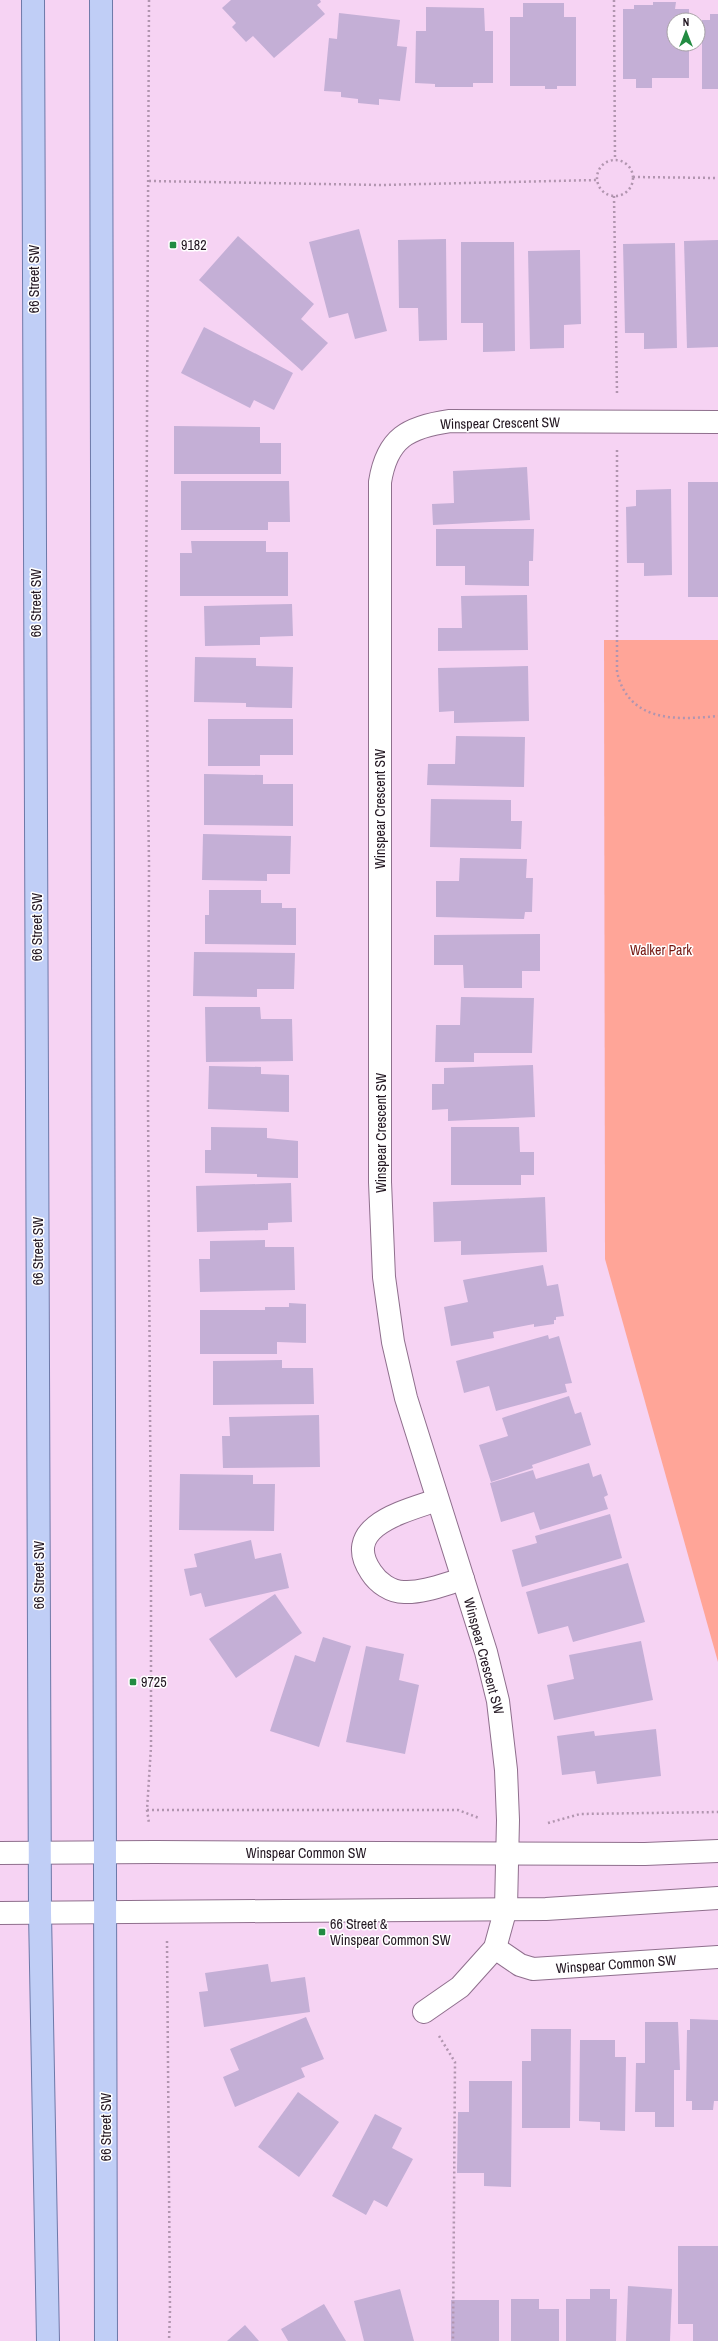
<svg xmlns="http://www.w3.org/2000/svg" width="718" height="2341" font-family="'Archivo Narrow',sans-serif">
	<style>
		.green { fill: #ffa598 }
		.building { fill: #c4afd6 }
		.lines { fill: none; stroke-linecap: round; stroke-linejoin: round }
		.minor-casing { stroke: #8f6f8d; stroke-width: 24 }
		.major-casing { stroke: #6d79a8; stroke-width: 24 }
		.path { stroke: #b195af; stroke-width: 2.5; stroke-dasharray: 2 3; stroke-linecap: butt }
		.minor { stroke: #fff; stroke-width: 22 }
		.major { stroke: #c0cef6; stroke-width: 22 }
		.poi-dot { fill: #228b42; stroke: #fff; stroke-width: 1.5 }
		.labels { text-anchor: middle; stroke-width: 3; stroke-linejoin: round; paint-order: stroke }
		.poi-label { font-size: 14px; fill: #221621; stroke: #fff; text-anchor: start }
		.street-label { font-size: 14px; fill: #221621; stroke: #fff }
		.park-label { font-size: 14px; fill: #751711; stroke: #fff }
	</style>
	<rect width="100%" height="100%" fill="#f6d3f3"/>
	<path class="green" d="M604,640H718V1662L605,1259Z"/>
	<g class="building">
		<path d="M231,0H320L321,2L317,5L325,14L274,58L253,36L246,42L232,27L236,23L222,8Z"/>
		<path d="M653,2H676L675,9H689V20H674V44H689V78H652V88H636V79H623V9H634V5H653Z"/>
		<path d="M523,3H564V17H576V86H557V89H545V86H510V17H523Z"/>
		<path d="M426,7L484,8L485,31H493V83H473V87H435V84L415,83L416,31H426Z"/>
		<path d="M339,13L400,20L397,46L407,47L400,101L379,99V105L358,103V99L341,97V92L324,91L329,38L337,39Z"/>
		<path d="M710,14H718V89H702V20H710Z"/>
		<path d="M359,229L387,331L355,339L348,313L329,318L309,242Z"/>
		<path d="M238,236L314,304L301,319L328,343L302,371L199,280Z"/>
		<path d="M446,239L447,340L419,341L418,308H399L398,240Z"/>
		<path d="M718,240V347L687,348L684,241Z"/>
		<path d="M461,242H514L515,351L483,352V323H461Z"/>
		<path d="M675,243L677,348L644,349V333H625L623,244Z"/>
		<path d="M580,250L581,324L564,325V348L530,349L528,251Z"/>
		<path d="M204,327L293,373L274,410L254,400L250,408L181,373Z"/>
		<path d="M174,426L260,427V443H281V474H174Z"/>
		<path d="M527,467L530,520L433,525L432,504L454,503L453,471Z"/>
		<path d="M181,481H289L290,522H268V530H181Z"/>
		<rect x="688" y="482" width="30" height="115"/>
		<path d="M671,489L672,575L644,576V563H627L626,507L636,506V490Z"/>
		<path d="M436,529H534L533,561H529V586L465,585V566H436Z"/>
		<path d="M191,541H266V552H288V596H180V553H192Z"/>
		<path d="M527,595L528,650L438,651V628H462L461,596Z"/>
		<path d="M292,604L293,636L260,637V645L205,646L204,606Z"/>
		<path d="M195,657L256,658V666L293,667L292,708L246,707V703L194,702Z"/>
		<path d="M528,666L529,721L454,723V711L439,712L438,668Z"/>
		<path d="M208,719H293V755H260V766H208Z"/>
		<path d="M456,736L525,737L524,787L427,785L428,764H455Z"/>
		<path d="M204,774L263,775V784H293V826L204,825Z"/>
		<path d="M431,799L511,800V821H522L521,849L430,847Z"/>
		<path d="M203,834L291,836L290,874H267V881L202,880Z"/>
		<path d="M460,858L527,859L526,878H533L532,912H525L524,919L436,917V881H459Z"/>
		<path d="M209,890H261V903H282V908H296V945L205,944V915H209Z"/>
		<path d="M540,934V971H522V988H464L463,965H434V935Z"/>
		<path d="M194,952L295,953L294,989H257V997L193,996Z"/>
		<path d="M461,997L534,998L532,1053H474V1062H435L436,1025H460Z"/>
		<path d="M205,1007H260L261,1019H292L293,1061L206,1062Z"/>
		<path d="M533,1065L535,1117L448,1121V1109L432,1110V1084H444V1068Z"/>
		<path d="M209,1066L261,1067V1074L289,1075V1112L208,1109Z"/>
		<path d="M211,1127L267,1128V1138L298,1141V1178L257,1177V1174L205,1173V1150H211Z"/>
		<path d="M451,1127H519L520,1152H534V1175H521V1185H451Z"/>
		<path d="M291,1183L292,1222L268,1223V1230L197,1232L196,1186Z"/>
		<path d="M545,1197L547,1252L461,1255V1241L434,1242L433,1202Z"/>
		<path d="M265,1240V1247H294L295,1290L200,1292L199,1259H210V1241Z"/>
		<path d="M543,1265L547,1286L558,1284L564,1316L556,1317V1320H554V1324L534,1327V1324L493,1332L494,1338L451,1346L444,1307L468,1302L463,1280Z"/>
		<path d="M289,1303L306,1304V1343L277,1342V1354H200V1310H265V1307H289Z"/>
		<path d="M548,1335L549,1339L559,1336L572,1383L565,1384L567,1392L496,1411L489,1386L464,1393L456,1361Z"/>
		<path d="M282,1360V1368H313L314,1404L213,1405V1361Z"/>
		<path d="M569,1396L575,1414L581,1412L591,1445L532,1465L533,1468L491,1482L479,1445L508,1436L502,1418Z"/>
		<path d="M319,1415L320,1467L223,1468L222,1436H230L229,1417Z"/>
		<path d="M589,1463L593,1477L601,1474L608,1495L604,1497L608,1509L540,1530L534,1512L501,1522L490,1483L533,1470L536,1479Z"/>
		<path d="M180,1474L253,1475V1484H275L274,1531L179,1530Z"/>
		<path d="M610,1514L622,1558L522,1587L512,1550L537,1543L535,1536Z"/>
		<path d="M251,1540L255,1559L281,1553L289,1588L205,1607L201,1593L190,1596L184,1569L197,1567L194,1554Z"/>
		<path d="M628,1563L645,1622L573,1642L568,1626L538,1634L526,1592Z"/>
		<path d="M275,1594L302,1633L236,1678L209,1639Z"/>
		<path d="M323,1637L351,1646L319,1747L270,1731L295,1655L315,1662Z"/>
		<path d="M641,1641L653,1700L554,1720L547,1685L574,1679L569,1655Z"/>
		<path d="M366,1646L404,1654L399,1680L419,1685L405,1754L346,1742Z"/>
		<path d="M656,1729L661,1776L597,1784L595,1771L562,1775L557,1736L594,1731L595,1736Z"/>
		<path d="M268,1964L271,1982L305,1977L310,2012L204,2027L199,1992L208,1991L205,1973Z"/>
		<path d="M306,2017L324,2059L301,2068L305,2077L235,2107L223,2077L239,2070L230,2049Z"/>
		<path d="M690,2019L718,2020V2101H714L713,2110H692V2101H686L687,2030H690Z"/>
		<path d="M645,2022H678L680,2070H674V2127H655V2112H635L636,2063H645Z"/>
		<path d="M531,2029H571L570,2128H522V2061H531Z"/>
		<path d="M580,2040H615V2057H626L625,2131L600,2130V2122L579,2121Z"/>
		<path d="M469,2081H512L511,2187L484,2186V2173H457L458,2112H469Z"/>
		<path d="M298,2092L339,2122L299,2177L258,2147Z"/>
		<path d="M375,2114L402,2128L392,2148L413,2159L387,2207L374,2200L366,2215L332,2196Z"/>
		<path d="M678,2246H718V2341H693V2324H678Z"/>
		<path d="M628,2286L672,2289L670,2341H626Z"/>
		<path d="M400,2289L414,2341H364L354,2301Z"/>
		<path d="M590,2289H610V2299H617L616,2341H566V2299H590Z"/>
		<path d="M511,2299H539V2309H559V2341H511Z"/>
		<rect x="451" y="2300" width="48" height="41"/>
		<path d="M324,2304L346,2341H288L281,2329Z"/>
		<path d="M245,2325L259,2341H227Z"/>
	</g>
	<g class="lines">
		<g class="minor-casing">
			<g id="minor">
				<path d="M437,1500C406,1511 340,1526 371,1572C378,1583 391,1592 404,1592C423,1593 445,1584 463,1579"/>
				<path d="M0,1853L154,1852L645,1854L718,1851"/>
				<path d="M0,1913L546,1909L718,1898"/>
				<path d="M495,1948L520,1965L533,1969L718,1957"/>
				<path d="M424,2012L460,1987L495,1948L506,1908L508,1820L506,1770L498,1701L486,1652L406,1398L393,1342L384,1277L380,1182V482C387,438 408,427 450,421L718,422"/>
			</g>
		</g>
		<g class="major-casing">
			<g id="major">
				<path d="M33,0L40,1913L48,2341"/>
				<path d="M101,0L106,2341"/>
			</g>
		</g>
		<g class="path">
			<path d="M149,0L146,629L149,865L148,1101L151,1562V1747L147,1810L149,1823"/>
			<path d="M614,0L615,160"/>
			<circle cx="615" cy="178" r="18"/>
			<path d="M633,177L718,178"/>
			<path d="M149,181L381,185L597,180"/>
			<path d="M614,196L617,393"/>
			<path d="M617,450V672C629,723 677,720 718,716"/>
			<path d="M147,1810H458L479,1818"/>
			<path d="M548,1823L580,1814L718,1812"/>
			<path d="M167,1941L170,2311L169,2341"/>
			<path d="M439,2036L455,2062L453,2341"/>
		</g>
		<use href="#minor" class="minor"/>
		<use href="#major" class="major"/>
	</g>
	<g class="poi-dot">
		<rect x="169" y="241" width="8" height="8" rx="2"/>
		<rect x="129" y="1678" width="8" height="8" rx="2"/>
		<rect x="318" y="1928" width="8" height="8" rx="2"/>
	</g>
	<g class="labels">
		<g class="poi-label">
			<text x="181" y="250">9182</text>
			<text x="141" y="1687">9725</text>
			<text x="330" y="1929">66 Street &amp;<tspan x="330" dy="16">Winspear Common SW</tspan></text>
		</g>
		<g class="street-label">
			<text transform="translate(34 279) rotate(-90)" y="5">66 Street SW</text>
			<text transform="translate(500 423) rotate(-1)" y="5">Winspear Crescent SW</text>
			<text transform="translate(36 603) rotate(-90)" y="5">66 Street SW</text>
			<text transform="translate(380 809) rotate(-90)" y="5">Winspear Crescent SW</text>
			<text transform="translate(37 927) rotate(-90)" y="5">66 Street SW</text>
			<text transform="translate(381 1133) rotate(-90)" y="5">Winspear Crescent SW</text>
			<text transform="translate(38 1251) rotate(-90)" y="5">66 Street SW</text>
			<text transform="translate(39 1575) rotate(-90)" y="5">66 Street SW</text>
			<text transform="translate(484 1656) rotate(75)" y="5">Winspear Crescent SW</text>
			<text x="306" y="1858">Winspear Common SW</text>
			<text transform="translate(616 1964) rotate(-4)" y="5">Winspear Common SW</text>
			<text transform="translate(106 2127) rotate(-90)" y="5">66 Street SW</text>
		</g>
		<g class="park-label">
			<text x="661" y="955">Walker Park</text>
		</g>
	</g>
	<g transform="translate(686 32)"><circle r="19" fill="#ffffff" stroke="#a7a2a6"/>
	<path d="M0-3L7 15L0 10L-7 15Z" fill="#228b42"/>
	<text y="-6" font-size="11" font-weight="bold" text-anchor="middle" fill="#221621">N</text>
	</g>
</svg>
